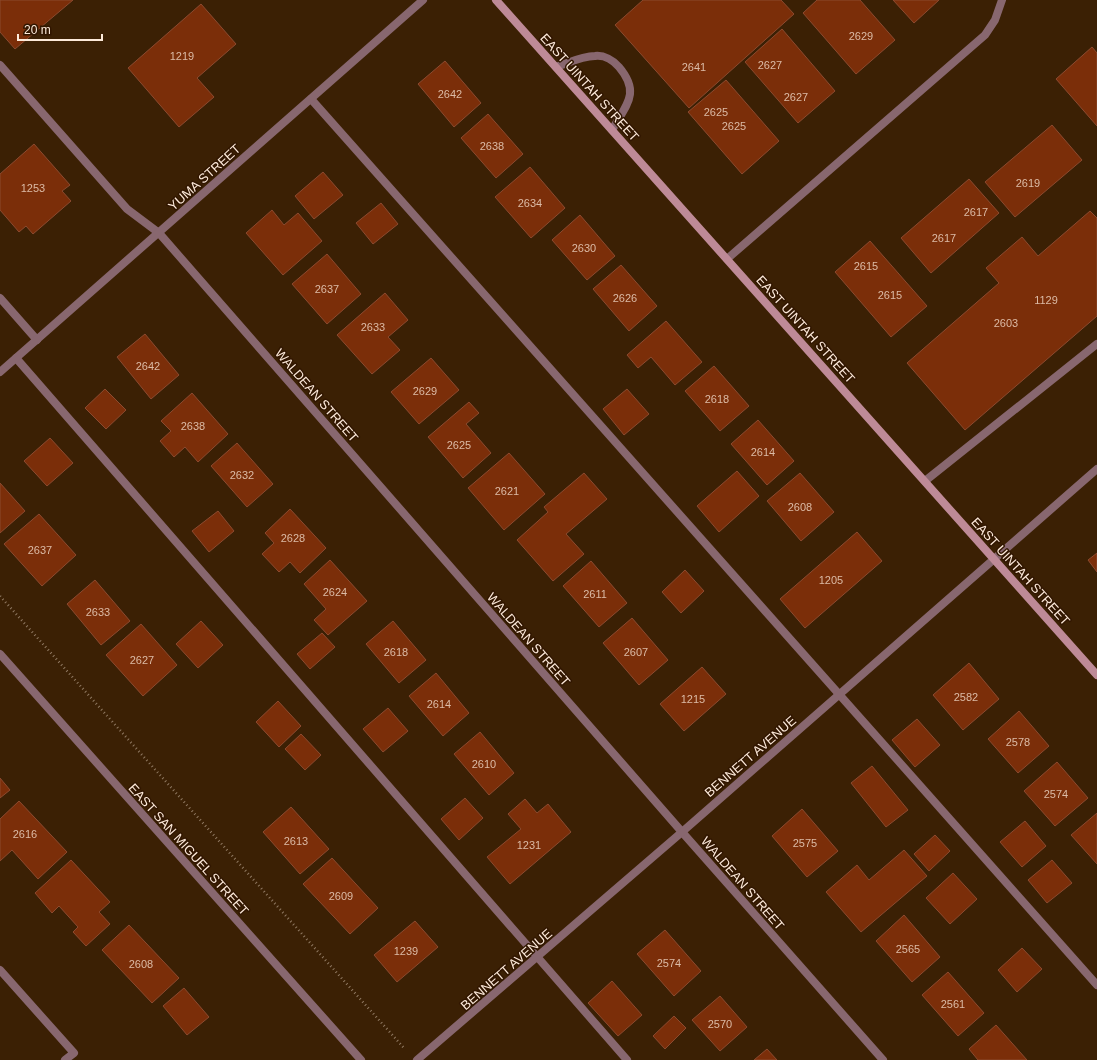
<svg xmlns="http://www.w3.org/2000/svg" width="1097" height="1060" font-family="Helvetica,sans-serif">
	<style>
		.building { fill: #7b2e09; stroke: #8c4a2f }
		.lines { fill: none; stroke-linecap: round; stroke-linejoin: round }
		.path { stroke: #917a63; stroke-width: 2.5; stroke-dasharray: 1 3; stroke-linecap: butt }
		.lane { stroke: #88676f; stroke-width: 8 }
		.street { stroke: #88676f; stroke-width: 8 }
		.secondary { stroke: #be8a97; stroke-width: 8 }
		.labels { text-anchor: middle; stroke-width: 3; stroke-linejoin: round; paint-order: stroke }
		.number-label { font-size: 11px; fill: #dcbba6 }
		.street-label { font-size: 13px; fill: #fdeada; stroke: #311600 }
	</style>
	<rect width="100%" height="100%" fill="#3b2004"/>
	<g class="building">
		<path d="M0,0H73L15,49L0,32Z"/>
		<path d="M643,0H781L794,14L689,108L615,25Z"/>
		<path d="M817,0H860L895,40L856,74L803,13Z"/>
		<path d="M893,0H939L914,23Z"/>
		<path d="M201,4L236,44L197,78L214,97L179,127L128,68Z"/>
		<path d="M782,29L835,91L798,123L745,62Z"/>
		<path d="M1092,47L1097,53V126L1056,79Z"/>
		<path d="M445,61L481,103L454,127L418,84Z"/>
		<path d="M726,80L779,141L742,174L688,112Z"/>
		<path d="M488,114L523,154L496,178L461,138Z"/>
		<path d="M1052,125L1082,160L1015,217L985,182Z"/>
		<path d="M34,144L70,185L62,191L71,201L33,234L26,226L19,232L0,210V174Z"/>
		<path d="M530,167L565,208L531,238L495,197Z"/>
		<path d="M323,172L343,195L314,219L295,196Z"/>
		<path d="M969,179L999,213L931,273L901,238Z"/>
		<path d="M381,203L398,224L373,244L356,223Z"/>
		<path d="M272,210L284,225L298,213L322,241L283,275L246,233Z"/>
		<path d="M1090,211L1097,218V316L965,430L907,363L999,283L986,268L1022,237L1038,256Z"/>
		<path d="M580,215L615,256L587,280L552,240Z"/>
		<path d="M870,241L927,306L891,337L835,272Z"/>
		<path d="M327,254L361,294L327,324L292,284Z"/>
		<path d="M621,265L657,306L629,331L593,289Z"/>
		<path d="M385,293L408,320L388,337L400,350L372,374L337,335Z"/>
		<path d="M666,321L702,362L675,385L651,357L638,368L627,355Z"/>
		<path d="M145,334L179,375L151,399L117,357Z"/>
		<path d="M431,358L459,390L419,424L391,392Z"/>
		<path d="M714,366L749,406L720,431L685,391Z"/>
		<path d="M105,389L126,410L106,429L85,408Z"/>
		<path d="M627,389L649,414L624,435L603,409Z"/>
		<path d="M192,393L228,434L198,462L185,447L174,457L160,441L171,431L161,421Z"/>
		<path d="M469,402L479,413L466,424L491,453L463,478L428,437Z"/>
		<path d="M758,420L794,461L767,485L731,444Z"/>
		<path d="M50,438L73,463L47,486L24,461Z"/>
		<path d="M237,443L273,484L247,507L211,466Z"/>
		<path d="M509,453L545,494L504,530L468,488Z"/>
		<path d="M737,471L759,496L719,532L697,506Z"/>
		<path d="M584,473L607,499L566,534L584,554L553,581L517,540L548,512L544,507Z"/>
		<path d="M800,473L834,512L801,541L767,501Z"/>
		<path d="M0,483L25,511L0,533Z"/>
		<path d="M290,509L326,548L300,573L290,562L279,572L262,554L274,543L265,533Z"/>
		<path d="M218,511L234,531L209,552L192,531Z"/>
		<path d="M39,514L76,555L42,586L4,544Z"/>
		<path d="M857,532L882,561L805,628L780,599Z"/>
		<path d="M1097,553V572L1088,560Z"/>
		<path d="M330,560L367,601L328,635L314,620L326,609L304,584Z"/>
		<path d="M591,561L627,603L599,627L563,586Z"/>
		<path d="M685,570L704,591L681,613L662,592Z"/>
		<path d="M95,580L130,621L101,645L67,604Z"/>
		<path d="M632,618L668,660L639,685L603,643Z"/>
		<path d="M201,621L223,645L198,668L176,644Z"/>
		<path d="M393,621L426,660L399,683L366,644Z"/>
		<path d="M141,624L177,665L143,696L106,655Z"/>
		<path d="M322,633L335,647L310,669L297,654Z"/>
		<path d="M969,663L999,699L963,730L933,695Z"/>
		<path d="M702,667L726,694L684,731L660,704Z"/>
		<path d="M436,673L469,713L443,736L409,696Z"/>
		<path d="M278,701L301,726L279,747L256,722Z"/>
		<path d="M388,708L408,731L383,752L363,729Z"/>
		<path d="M1019,711L1049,746L1018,773L988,739Z"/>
		<path d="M917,719L940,745L915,767L892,740Z"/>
		<path d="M480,732L514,773L489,795L454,754Z"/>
		<path d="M301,734L321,755L305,770L285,749Z"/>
		<path d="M1057,762L1088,798L1055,826L1024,791Z"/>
		<path d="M872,766L908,810L886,827L851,783Z"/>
		<path d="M0,778L10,790L0,798Z"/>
		<path d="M465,798L483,818L459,840L441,819Z"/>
		<path d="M525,799L537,813L548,804L571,832L510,884L487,857L521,829L508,814Z"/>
		<path d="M19,801L67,852L38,879L12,850L0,861V819Z"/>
		<path d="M291,807L329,849L300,874L263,832Z"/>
		<path d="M802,809L838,851L807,877L772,836Z"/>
		<path d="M1097,813V864L1071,835Z"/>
		<path d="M1025,821L1046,846L1022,867L1000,842Z"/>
		<path d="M935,835L950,851L929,871L914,854Z"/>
		<path d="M904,850L927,876L861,932L826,892L857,865L869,880Z"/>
		<path d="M332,858L378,908L350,934L303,884Z"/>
		<path d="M71,860L110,902L99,912L110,924L86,946L73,932L78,927L59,906L52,913L35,893Z"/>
		<path d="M1052,860L1072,883L1047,903L1028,880Z"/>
		<path d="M953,873L977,899L950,924L926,898Z"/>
		<path d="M904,915L940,957L912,982L876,941Z"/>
		<path d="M415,921L438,947L397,982L374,955Z"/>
		<path d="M129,925L179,978L152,1003L102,950Z"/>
		<path d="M665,930L701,971L674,996L637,954Z"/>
		<path d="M1022,948L1042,969L1017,992L998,970Z"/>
		<path d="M948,972L984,1013L958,1036L922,995Z"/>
		<path d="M612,981L642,1015L618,1036L588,1003Z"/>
		<path d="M184,988L209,1017L187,1035L163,1006Z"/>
		<path d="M720,996L747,1027L720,1051L692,1020Z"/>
		<path d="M674,1016L686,1028L665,1049L653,1036Z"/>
		<path d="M996,1025L1027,1060H978L969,1049Z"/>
		<path d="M767,1049L777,1060H754Z"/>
	</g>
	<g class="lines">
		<path class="path" d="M0,596L404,1048"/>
		<g class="lane">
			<path d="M0,65L127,209L159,233"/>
			<path d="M556,67C568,63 582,56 595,56C604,55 613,60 619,67C641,93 626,105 612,130"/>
			<path d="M311,99L1097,985"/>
			<path d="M727,259L985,35L995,20L1002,0"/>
			<path d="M0,298L37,340"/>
			<path d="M16,358L627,1060"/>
			<path d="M925,481L1097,344"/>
			<path d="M0,970L74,1053L65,1060"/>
		</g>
		<g class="street">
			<path d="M159,233L682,832L883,1060"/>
			<path d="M0,372L423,0"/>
			<path d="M0,654L361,1060"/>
			<path d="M417,1060L682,832L1097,469"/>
		</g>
		<path class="secondary" d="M496,0L1097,675"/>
	</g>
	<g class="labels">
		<g class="number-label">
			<text x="861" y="40">2629</text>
			<text x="182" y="60">1219</text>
			<text x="770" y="69">2627</text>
			<text x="694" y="71">2641</text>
			<text x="450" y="98">2642</text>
			<text x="796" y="101">2627</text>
			<text x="716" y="116">2625</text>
			<text x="734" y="130">2625</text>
			<text x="492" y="150">2638</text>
			<text x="1028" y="187">2619</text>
			<text x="33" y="192">1253</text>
			<text x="530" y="207">2634</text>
			<text x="976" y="216">2617</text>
			<text x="944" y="242">2617</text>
			<text x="584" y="252">2630</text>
			<text x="866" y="270">2615</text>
			<text x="327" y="293">2637</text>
			<text x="890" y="299">2615</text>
			<text x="625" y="302">2626</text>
			<text x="1046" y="304">1129</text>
			<text x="1006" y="327">2603</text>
			<text x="373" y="331">2633</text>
			<text x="148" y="370">2642</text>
			<text x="425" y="395">2629</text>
			<text x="717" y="403">2618</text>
			<text x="193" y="430">2638</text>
			<text x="459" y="449">2625</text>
			<text x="763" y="456">2614</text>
			<text x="242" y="479">2632</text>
			<text x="507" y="495">2621</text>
			<text x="800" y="511">2608</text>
			<text x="293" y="542">2628</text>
			<text x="40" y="554">2637</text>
			<text x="831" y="584">1205</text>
			<text x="335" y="596">2624</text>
			<text x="595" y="598">2611</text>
			<text x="98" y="616">2633</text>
			<text x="396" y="656">2618</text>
			<text x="636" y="656">2607</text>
			<text x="142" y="664">2627</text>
			<text x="966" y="701">2582</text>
			<text x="693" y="703">1215</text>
			<text x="439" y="708">2614</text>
			<text x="1018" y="746">2578</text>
			<text x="484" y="768">2610</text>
			<text x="1056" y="798">2574</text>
			<text x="25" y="838">2616</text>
			<text x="296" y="845">2613</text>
			<text x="805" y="847">2575</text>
			<text x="529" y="849">1231</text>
			<text x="341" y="900">2609</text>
			<text x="908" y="953">2565</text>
			<text x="406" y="955">1239</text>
			<text x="669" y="967">2574</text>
			<text x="141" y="968">2608</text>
			<text x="953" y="1008">2561</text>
			<text x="720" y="1028">2570</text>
		</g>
		<g class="street-label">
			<text transform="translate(590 87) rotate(48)" y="5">EAST UINTAH STREET</text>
			<text transform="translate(204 177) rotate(-42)" y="5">YUMA STREET</text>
			<text transform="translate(806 329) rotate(48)" y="5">EAST UINTAH STREET</text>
			<text transform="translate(317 395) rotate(49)" y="5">WALDEAN STREET</text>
			<text transform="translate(1021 571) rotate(48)" y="5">EAST UINTAH STREET</text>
			<text transform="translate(529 639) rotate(49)" y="5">WALDEAN STREET</text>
			<text transform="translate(750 756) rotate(-41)" y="5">BENNETT AVENUE</text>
			<text transform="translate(189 849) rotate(48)" y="5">EAST SAN MIGUEL STREET</text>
			<text transform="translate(743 883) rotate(49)" y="5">WALDEAN STREET</text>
			<text transform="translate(506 969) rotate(-41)" y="5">BENNETT AVENUE</text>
		</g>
	</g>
	<path d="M18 34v6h84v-6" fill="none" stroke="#fdeada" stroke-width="2"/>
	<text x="24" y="34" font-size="12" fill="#fdeada" stroke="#311600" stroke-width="3" paint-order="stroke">20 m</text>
</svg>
